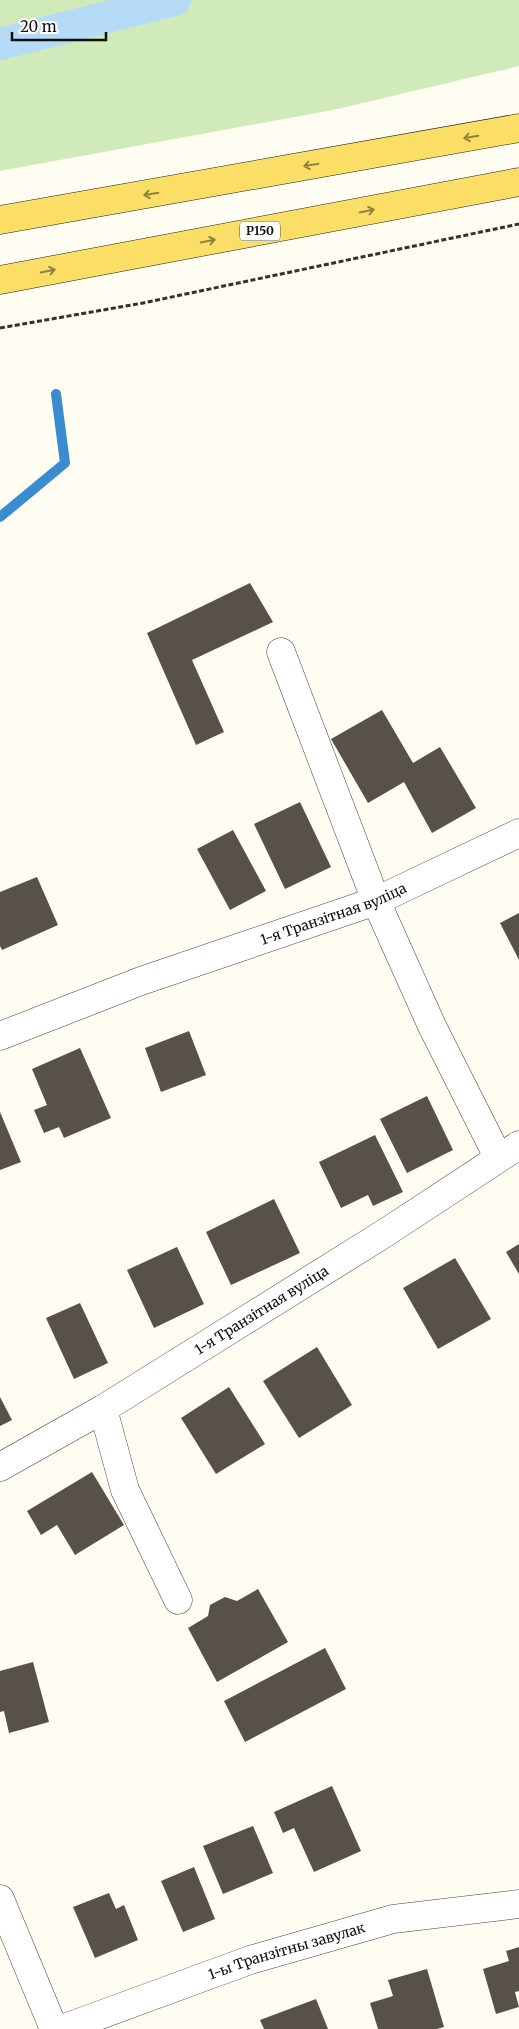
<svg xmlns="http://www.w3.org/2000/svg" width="519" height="2029" font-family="Merriweather,serif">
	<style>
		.green { fill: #d0eab9 }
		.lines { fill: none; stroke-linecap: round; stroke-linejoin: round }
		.stream { stroke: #3a8cd0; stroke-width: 10 }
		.canal { stroke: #b5dbf7; stroke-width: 32 }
		.building { fill: #58514b }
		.minor-casing { stroke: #424242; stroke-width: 29 }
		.major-casing { stroke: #202020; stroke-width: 29 }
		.path { stroke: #313131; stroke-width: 3; stroke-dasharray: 5 2.5; stroke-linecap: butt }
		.minor { stroke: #fff; stroke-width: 28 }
		.major { stroke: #fade66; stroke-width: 28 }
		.oneway { stroke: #90813f }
		.labels { text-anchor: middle; stroke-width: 5; stroke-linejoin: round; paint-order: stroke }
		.shield { fill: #fff; stroke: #575757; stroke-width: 1 }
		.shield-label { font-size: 12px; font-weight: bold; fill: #0f0f0f }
		.street-label { font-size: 14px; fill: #0f0f0f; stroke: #fff }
	</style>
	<rect width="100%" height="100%" fill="#fffdf1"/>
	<path class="green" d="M0,0H519V66L333,110L0,171Z"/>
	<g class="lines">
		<path class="stream" d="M0,517L65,463L56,394"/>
		<path class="canal" d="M0,44L175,0"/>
	</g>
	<g class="building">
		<path d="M250,583L273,622L192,660L224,732L196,745L147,633Z"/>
		<path d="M382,710L413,763L440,747L476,808L432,833L404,782L368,803L331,739Z"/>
		<path d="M300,802L331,867L285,889L254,824Z"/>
		<path d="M233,830L266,891L230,910L197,849Z"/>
		<path d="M37,877L58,925L2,950L0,946V892Z"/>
		<path d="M519,913V960L500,923Z"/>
		<path d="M189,1031L206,1075L161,1092L145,1048Z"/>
		<path d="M80,1048L111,1118L64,1138L59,1127L44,1133L34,1110L47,1105L32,1069Z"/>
		<path d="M427,1096L453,1150L407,1173L380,1119Z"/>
		<path d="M0,1112L21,1162L0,1170Z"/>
		<path d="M375,1135L403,1192L373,1206L368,1195L341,1208L319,1162Z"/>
		<path d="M274,1199L300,1253L231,1285L206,1232Z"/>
		<path d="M519,1244V1274L506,1252Z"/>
		<path d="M177,1247L204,1304L154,1328L127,1270Z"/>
		<path d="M455,1258L491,1319L438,1349L403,1288Z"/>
		<path d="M80,1303L108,1363L74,1379L46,1318Z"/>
		<path d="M317,1347L352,1405L299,1438L263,1381Z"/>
		<path d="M229,1387L265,1444L216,1474L181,1418Z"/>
		<path d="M0,1397L12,1420L0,1426Z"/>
		<path d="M92,1472L124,1525L75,1555L57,1525L41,1535L27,1511Z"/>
		<path d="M258,1589L288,1642L217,1682L188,1628L208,1616L210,1605L225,1597L237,1601Z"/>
		<path d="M325,1648L346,1689L245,1742L224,1701Z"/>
		<path d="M33,1662L49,1722L9,1733L4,1711L0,1712V1671Z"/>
		<path d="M332,1786L361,1851L314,1872L294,1828L283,1833L274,1812Z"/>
		<path d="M253,1826L273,1873L223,1894L203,1846Z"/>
		<path d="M194,1867L215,1919L183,1932L161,1881Z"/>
		<path d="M109,1893L116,1909L124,1905L138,1940L95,1958L73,1907Z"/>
		<path d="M519,1947V1991L515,1992L519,2007L496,2014L483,1969L509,1961L506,1951Z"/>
		<path d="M427,1969L444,2027L437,2029H378L370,2003L393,1996L388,1980Z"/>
		<path d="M316,1999L328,2029H264L260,2020Z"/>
	</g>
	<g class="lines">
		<g class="minor-casing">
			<g id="minor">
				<path d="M281,652L376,901L432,1026L498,1157"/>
				<path id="s1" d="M0,1036L141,981L376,901L519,833"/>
				<path d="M103,1409L125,1490L178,1600"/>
				<path id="s2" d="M0,1467L103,1409L385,1233L519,1145"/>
				<path d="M0,1899L54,2029"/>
				<path id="s3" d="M62,2029L250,1960L393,1919L519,1904"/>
			</g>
		</g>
		<g class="major-casing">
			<g id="major">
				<path d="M0,220L519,128"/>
				<path d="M0,280L519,182"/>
			</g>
		</g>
		<path class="path" d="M0,328L143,303L519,224"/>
		<use href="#minor" class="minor"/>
		<use href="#major" class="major"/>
	</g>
	<defs><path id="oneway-shaft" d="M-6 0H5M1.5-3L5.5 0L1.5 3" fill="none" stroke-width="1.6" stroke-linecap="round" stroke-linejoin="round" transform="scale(1.25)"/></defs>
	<g class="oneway">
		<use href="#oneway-shaft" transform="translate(471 137) rotate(170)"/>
		<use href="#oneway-shaft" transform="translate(311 165) rotate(170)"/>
		<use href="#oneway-shaft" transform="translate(151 194) rotate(170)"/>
		<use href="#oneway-shaft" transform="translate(367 211) rotate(-11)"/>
		<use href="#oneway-shaft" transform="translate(208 241) rotate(-11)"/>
		<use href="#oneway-shaft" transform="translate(48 271) rotate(-11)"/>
	</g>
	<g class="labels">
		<rect class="shield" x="240" y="221.5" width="40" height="19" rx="4"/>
		<g class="shield-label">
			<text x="260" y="235">Р150</text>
		</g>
		<g class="street-label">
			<text dy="5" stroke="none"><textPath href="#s1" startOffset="355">1-я Транзітная вуліца</textPath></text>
			<text dy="5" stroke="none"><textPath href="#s2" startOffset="305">1-я Транзітная вуліца</textPath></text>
			<text dy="5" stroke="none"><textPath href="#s3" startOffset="238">1-ы Транзітны завулак</textPath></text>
		</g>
	</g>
	<path d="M12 32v8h94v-8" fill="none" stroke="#0f0f0f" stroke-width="2.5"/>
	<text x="20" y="32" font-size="15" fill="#0f0f0f" stroke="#ffffff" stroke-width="4" paint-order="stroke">20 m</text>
</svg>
